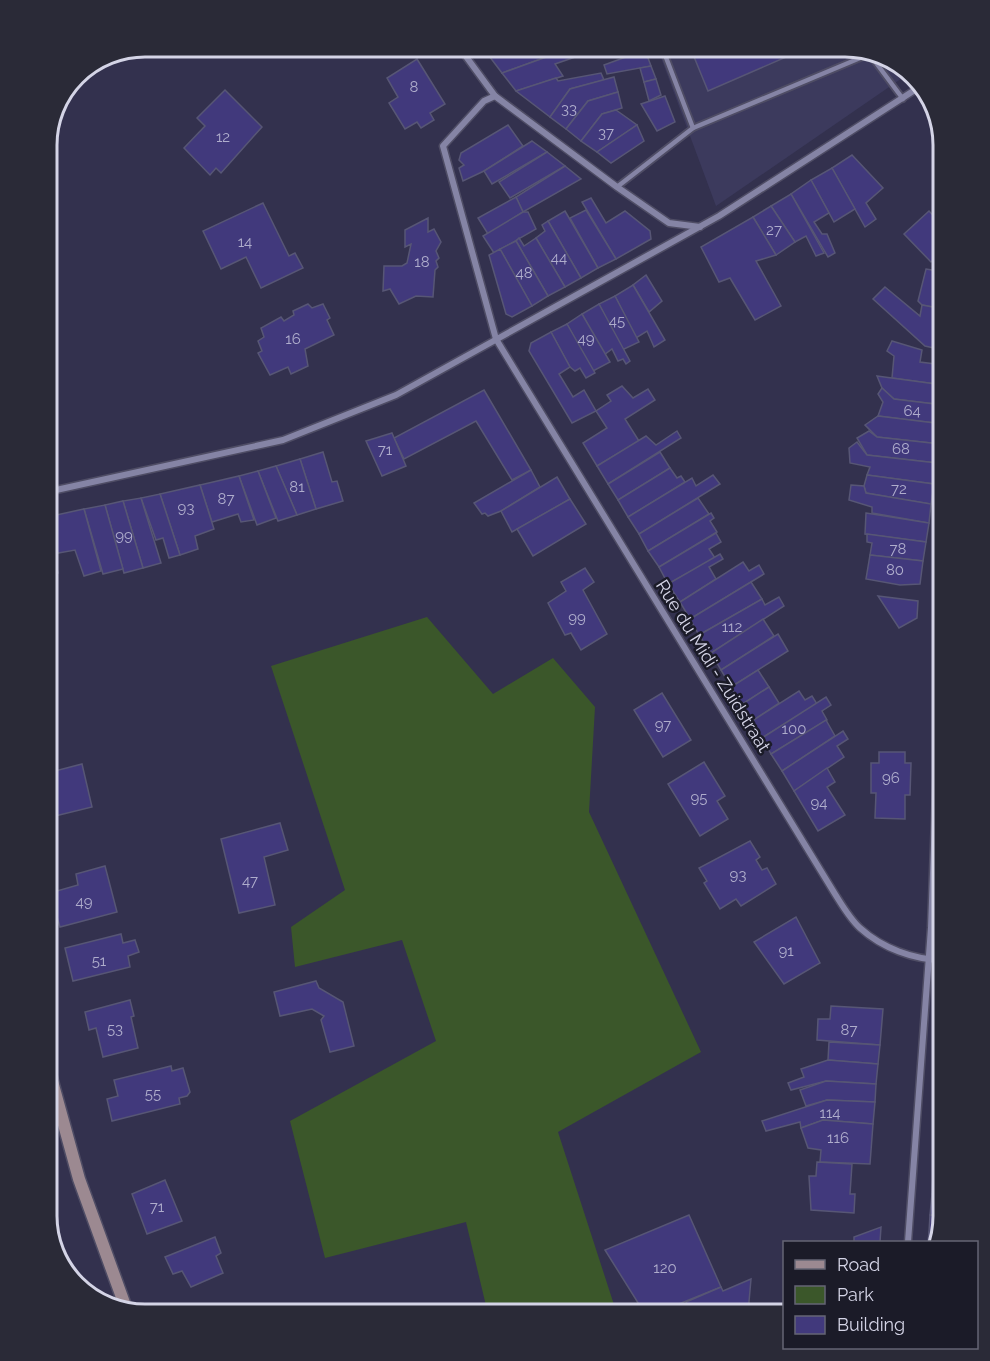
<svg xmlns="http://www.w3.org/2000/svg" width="990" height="1361" font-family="Raleway,sans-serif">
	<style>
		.built { fill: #3c3a5d }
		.green { fill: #3b572a }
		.building { fill: #41397c; stroke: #575675; stroke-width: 1.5 }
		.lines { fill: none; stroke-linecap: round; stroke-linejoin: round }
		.lane-casing { stroke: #4f4d65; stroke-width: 8 }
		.street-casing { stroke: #4f4d65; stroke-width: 9 }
		.secondary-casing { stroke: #4f4d65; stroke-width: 15 }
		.lane { stroke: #8584a5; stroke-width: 4.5 }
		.street { stroke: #8584a5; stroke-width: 6 }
		.secondary { stroke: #9c8991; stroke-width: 12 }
		.labels { text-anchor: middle; stroke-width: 5; stroke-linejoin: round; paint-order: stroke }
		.number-label { font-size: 15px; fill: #afadcc }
		.street-label { font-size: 18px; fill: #d4d4e6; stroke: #1b1b28 }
		.rim { fill: none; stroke: #d4d4e6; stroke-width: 3 }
	</style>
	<rect width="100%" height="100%" fill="#33314e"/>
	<path class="built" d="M657,47H851L895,60L908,74L716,206Z"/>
	<path class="green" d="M427,617L493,694L553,658L595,707L589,812L701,1052L558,1132L617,1314H488L466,1222L325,1258L290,1121L436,1041L402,940L295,967L291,927L345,890L271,666Z"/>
	<g class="building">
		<path d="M348,47H371L354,57Z"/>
		<path d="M483,47H503L486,52Z"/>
		<path d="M503,47H574L502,73L486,52Z"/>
		<path d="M574,47H578L581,55L555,64L563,76L516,91L502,73Z"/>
		<path d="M690,47H809L708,91Z"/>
		<path d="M645,50L651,66L607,74L604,65Z"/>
		<path d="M417,59L445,104L430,113L434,120L421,128L417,122L405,129L389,103L398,97L387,78Z"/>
		<path d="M651,66L656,79L644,82L640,68Z"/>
		<path d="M601,73L604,80L570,89L550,117L516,91L556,78L558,81Z"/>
		<path d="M614,77L618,92L588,101L566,129L550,117L570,89Z"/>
		<path d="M656,79L661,95L649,101L644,82Z"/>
		<path d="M225,90L262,127L221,173L216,168L210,175L184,148L205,126L197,118Z"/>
		<path d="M618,92L622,108L602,114L581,141L566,129L588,101Z"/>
		<path d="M665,96L675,122L657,131L641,104Z"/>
		<path d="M616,110L637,125L597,152L581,141L602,114Z"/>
		<path d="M508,125L523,146L484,171L463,181L459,168L464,165L459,160L461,153Z"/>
		<path d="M637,125L644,141L611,163L597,152Z"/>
		<path d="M532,141L547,152L492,184L484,171Z"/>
		<path d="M547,152L565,166L510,198L499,182Z"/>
		<path d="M852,155L883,188L866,203L876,219L865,227L832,168Z"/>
		<path d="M565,166L581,179L523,212L516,197Z"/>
		<path d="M832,168L855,209L834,222L811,180Z"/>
		<path d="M811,180L829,213L814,222L822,234H827L835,253L828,257L791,194Z"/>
		<path d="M791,194L824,253L816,256L806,236L795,242L771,206Z"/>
		<path d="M516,197L523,212L488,234L478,218Z"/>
		<path d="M591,198L606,223L625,211L650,231L651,239L616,259L582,202Z"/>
		<path d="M263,203L289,256L295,253L303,268L261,288L246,257L221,269L203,231Z"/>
		<path d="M771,206L795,242L776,255L753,217Z"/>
		<path d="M586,210L616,259L598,268L570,218Z"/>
		<path d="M565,211L598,268L581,278L548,221Z"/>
		<path d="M929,211L943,226V250L931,262L904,234Z"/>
		<path d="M523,212H528L536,229L494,253L483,236Z"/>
		<path d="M753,217L776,255L756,261L781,306L755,320L730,278L719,282L701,247Z"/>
		<path d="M428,218V232L434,229L441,242L436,251L439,258L436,261L438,267L435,270L433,297L416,296L399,304L390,289L383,291L384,266H402L407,263L411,244L405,247V230Z"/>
		<path d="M548,221L581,278L565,287L536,238L545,231L542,225Z"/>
		<path d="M519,238L524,246L536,238L565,287L548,296L516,241Z"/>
		<path d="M516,241L548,296L532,306L500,249Z"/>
		<path d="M500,249L532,306L512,317L506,314L489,255Z"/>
		<path d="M926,269L943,272V309L922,305L918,301Z"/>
		<path d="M646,275L662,301L649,312L633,285Z"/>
		<path d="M633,285L665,340L654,347L647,331L636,338L615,296Z"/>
		<path d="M885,287L920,316L922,305L943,309V350L925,346L873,299Z"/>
		<path d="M615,296L639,342L622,350L599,304Z"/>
		<path d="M308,304L312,308L323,304L330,318L327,320L334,335L305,349L308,366L291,374L288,367L270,375L258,353L262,351L258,341L264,337L261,328L281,317L284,321L294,315L293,311Z"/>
		<path d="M599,304L630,361L626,364L623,359L618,361L612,349L604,355L582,314Z"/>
		<path d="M582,314L610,362L593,371L567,324Z"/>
		<path d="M567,324L595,373L586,378L580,368L575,371L570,367L551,332Z"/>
		<path d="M551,332L570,367L559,374L573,397L584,390L596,411L572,423L529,351L531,343Z"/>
		<path d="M892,341L922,350L920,362L943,365V385L892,378L894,356L887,351Z"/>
		<path d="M877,376L943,385V405L894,399L882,388Z"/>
		<path d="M622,386L633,398L648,389L655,400L625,419L639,441L597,466L583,443L607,428L596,411L611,401L607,395Z"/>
		<path d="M882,388L894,399L943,405V424L878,416L883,402L878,394Z"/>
		<path d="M484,390L531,470L512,480L476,421L404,459L394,438Z"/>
		<path d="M878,416L943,424L940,444L877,437L865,425Z"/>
		<path d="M677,431L681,438L608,484L597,466L646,436L656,445Z"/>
		<path d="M869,431L877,437L940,444L937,463L867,455L857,438Z"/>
		<path d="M392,433L406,466L382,476L366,441Z"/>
		<path d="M857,442L867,455L937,463L934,484L867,475L870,467L850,463L849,448Z"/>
		<path d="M323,452L332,482L337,481L343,501L316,509L300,459Z"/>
		<path d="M660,452L670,468L618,500L608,484Z"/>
		<path d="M300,459L316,509L297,515L276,466Z"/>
		<path d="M276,466L297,515L278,521L258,471Z"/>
		<path d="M670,468L677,478L681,476L685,482L628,517L618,500Z"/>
		<path d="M531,470L540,487L501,511L488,516L485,513L482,514L474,503Z"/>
		<path d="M258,471L276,518L257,525L239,476Z"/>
		<path d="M713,475L720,484L639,534L628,517L692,478L696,486Z"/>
		<path d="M867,475L934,484L931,504L866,493L864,486Z"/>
		<path d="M239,476L254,520L241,522L238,514L212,522L200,485Z"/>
		<path d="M557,477L570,499L512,532L501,511Z"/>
		<path d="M200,485L214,529L195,536L198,549L180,555L160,494Z"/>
		<path d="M851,485L864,486L866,493L931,504L929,523L872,513V507L849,500Z"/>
		<path d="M160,494L180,555L169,558L163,538L156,540L141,498Z"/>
		<path d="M141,498L161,563L143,568L123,501Z"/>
		<path d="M698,498L709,514L648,551L639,534Z"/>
		<path d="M570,499L586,524L533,556L517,529Z"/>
		<path d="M123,501L143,568L124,573L105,505Z"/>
		<path d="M105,505L123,569L103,574L84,509Z"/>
		<path d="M84,509L101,571L84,576L75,550L47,555V517Z"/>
		<path d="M711,513L714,518L710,521L717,532L659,567L648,551Z"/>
		<path d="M866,513L929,523L926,542L865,534Z"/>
		<path d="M716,533L721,542L709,549L715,558L668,584L659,567Z"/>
		<path d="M867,534L926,542L923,561L870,555L872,543L867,542Z"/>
		<path d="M720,554L723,559L709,567L716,579L680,602L668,584Z"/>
		<path d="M54,555L58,573L47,576V556Z"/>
		<path d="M870,555L923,561L920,584L900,585L866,579Z"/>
		<path d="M743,562L749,571L759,565L764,574L690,619L680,602Z"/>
		<path d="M585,568L594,582L583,590L607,634L581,650L571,633L565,635L548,603L566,591L561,582Z"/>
		<path d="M751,582L762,599L699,635L690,619Z"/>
		<path d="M878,596L918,601L917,618L899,628Z"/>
		<path d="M779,597L784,606L711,653L699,635L762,599L765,605Z"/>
		<path d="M763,619L774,636L721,670L711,653Z"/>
		<path d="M778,634L788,651L731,687L721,670Z"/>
		<path d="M758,670L769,687L741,705L731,687Z"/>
		<path d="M769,687L779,703L752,721L741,705Z"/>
		<path d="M799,691L805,700L812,696L817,704L762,738L752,721Z"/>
		<path d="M662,693L691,740L663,757L634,710Z"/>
		<path d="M826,697L831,705L822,711L827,720L771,754L762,738Z"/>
		<path d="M826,720L835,736L782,771L771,754Z"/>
		<path d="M843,731L848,739L837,746L844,757L794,791L782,771Z"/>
		<path d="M879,752H905V763H911L910,795H905V819L875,818L876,793H871V763H879Z"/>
		<path d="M704,762L725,796L717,801L728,819L700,836L668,784Z"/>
		<path d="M82,764L92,807L47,818V773Z"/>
		<path d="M827,768L835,782L827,787L845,815L818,831L794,791Z"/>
		<path d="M280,823L288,850L264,857L275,905L239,913L221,839Z"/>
		<path d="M750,841L760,857L756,860L762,870L767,868L776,884L741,906L736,899L720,909L704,883L707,881L699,868Z"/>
		<path d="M105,866L117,912L60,927L50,893L78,885L76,874Z"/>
		<path d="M796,917L820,963L784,984L754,942Z"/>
		<path d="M121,934L123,943L135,940L139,952L128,956L130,967L73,981L65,948Z"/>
		<path d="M316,981L319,988L343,1002L354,1046L330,1052L321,1020L324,1016L312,1009L280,1016L274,992Z"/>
		<path d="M130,1000L134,1016L131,1017L138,1048L103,1057L96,1028L89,1030L85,1012Z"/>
		<path d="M831,1006L883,1009L880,1045L817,1040L818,1019H830Z"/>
		<path d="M829,1042L880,1045L878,1064L828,1060Z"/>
		<path d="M828,1060L878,1064L876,1084L826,1081L791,1090L788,1083L804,1077L801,1069Z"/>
		<path d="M943,1060V1134L936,1133L941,1061Z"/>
		<path d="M171,1066L172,1071L183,1068L190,1092L187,1096L179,1098L180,1104L112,1121L107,1099L118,1096L114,1080Z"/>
		<path d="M826,1081L876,1084L875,1102L827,1100L806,1106L800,1090Z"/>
		<path d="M827,1100L875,1102L873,1124L823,1120L801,1128L800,1122L766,1131L762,1121Z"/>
		<path d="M823,1120L873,1124L870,1164L820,1162L821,1150L808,1148L801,1128Z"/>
		<path d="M936,1133L943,1134V1154L935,1153Z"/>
		<path d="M935,1153L943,1154V1175L933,1174Z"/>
		<path d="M817,1162L852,1164L850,1194H855L854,1213L811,1210L809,1176H816Z"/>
		<path d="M933,1174L943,1175V1195L932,1194Z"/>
		<path d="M165,1180L182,1221L147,1234L132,1194Z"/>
		<path d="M932,1194L943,1195V1216L930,1215Z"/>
		<path d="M689,1215L721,1287L654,1314H645L605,1250Z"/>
		<path d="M930,1215L943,1216L939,1233L929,1232Z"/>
		<path d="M881,1227L880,1242H854V1237Z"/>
		<path d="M929,1232L939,1233L936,1242H928Z"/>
		<path d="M215,1237L221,1253L216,1256L223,1273L191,1287L182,1271L173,1274L165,1257Z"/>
		<path d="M751,1279L748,1313L756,1314H689L686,1302L721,1287L723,1291Z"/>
		<path d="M246,1305L252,1314H230Z"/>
	</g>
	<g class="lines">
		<g class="lane-casing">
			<g id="lane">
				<path d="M662,47L693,128"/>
				<path d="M868,52L903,99"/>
				<path d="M617,187L693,128L872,53"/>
			</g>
		</g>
		<g class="street-casing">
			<g id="street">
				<path d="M459,47L495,96L617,187L669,223L700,227"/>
				<path d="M495,96L484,101L443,146L496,339L835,894C842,905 850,919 860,928C882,948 914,960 943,960"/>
				<path d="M47,492L283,440L396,395L719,216L921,86"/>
				<path d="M908,1242L931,928L943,598"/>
			</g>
		</g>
		<g class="secondary-casing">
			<path id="secondary" d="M47,1063L79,1179L127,1311"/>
		</g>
		<use href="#lane" class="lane"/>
		<use href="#street" class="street"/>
		<use href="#secondary" class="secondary"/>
	</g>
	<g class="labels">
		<g class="number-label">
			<text x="414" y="92">8</text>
			<text x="569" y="114">33</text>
			<text x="606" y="138">37</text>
			<text x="223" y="142">12</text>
			<text x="774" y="235">27</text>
			<text x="245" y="247">14</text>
			<text x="559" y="263">44</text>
			<text x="422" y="267">18</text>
			<text x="524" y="278">48</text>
			<text x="617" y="326">45</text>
			<text x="293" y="344">16</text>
			<text x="586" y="344">49</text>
			<text x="912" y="416">64</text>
			<text x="901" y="454">68</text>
			<text x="385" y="455">71</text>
			<text x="297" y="492">81</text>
			<text x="899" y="494">72</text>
			<text x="226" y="504">87</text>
			<text x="186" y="513">93</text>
			<text x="124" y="541">99</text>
			<text x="898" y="554">78</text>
			<text x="895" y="575">80</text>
			<text x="577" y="623">99</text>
			<text x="732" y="632">112</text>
			<text x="663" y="730">97</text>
			<text x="794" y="734">100</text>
			<text x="891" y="783">96</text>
			<text x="699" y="803">95</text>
			<text x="819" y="808">94</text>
			<text x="738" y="880">93</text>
			<text x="250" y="886">47</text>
			<text x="84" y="907">49</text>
			<text x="786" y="956">91</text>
			<text x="99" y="966">51</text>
			<text x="115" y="1034">53</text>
			<text x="849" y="1035">87</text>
			<text x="153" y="1099">55</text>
			<text x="830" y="1118">114</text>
			<text x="838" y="1143">116</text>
			<text x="157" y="1212">71</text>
			<text x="665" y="1273">120</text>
		</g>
		<g class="street-label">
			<text transform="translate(713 666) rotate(58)" y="6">Rue du Midi - Zuidstraat</text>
		</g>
	</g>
	<path d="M0 0H990V1361H0ZM145 57H845A88 88 0 0 1 933 145V1216A88 88 0 0 1 845 1304H145A88 88 0 0 1 57 1216V145A88 88 0 0 1 145 57Z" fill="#2a2a37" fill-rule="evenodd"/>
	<path class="rim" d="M145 57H845A88 88 0 0 1 933 145V1216A88 88 0 0 1 845 1304H145A88 88 0 0 1 57 1216V145A88 88 0 0 1 145 57Z"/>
	<rect x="783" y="1241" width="195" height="108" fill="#1b1b28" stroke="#656574" stroke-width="1.5"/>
	<rect x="795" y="1260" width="30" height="9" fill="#9c8991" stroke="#656574" stroke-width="1.5"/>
	<text x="837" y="1271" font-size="18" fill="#d4d4e6">Road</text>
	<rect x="795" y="1286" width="30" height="18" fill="#3b572a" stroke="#656574" stroke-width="1.5"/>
	<text x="837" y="1301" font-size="18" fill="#d4d4e6">Park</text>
	<rect x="795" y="1316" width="30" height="18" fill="#41397c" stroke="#656574" stroke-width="1.5"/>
	<text x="837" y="1331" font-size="18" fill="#d4d4e6">Building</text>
</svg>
